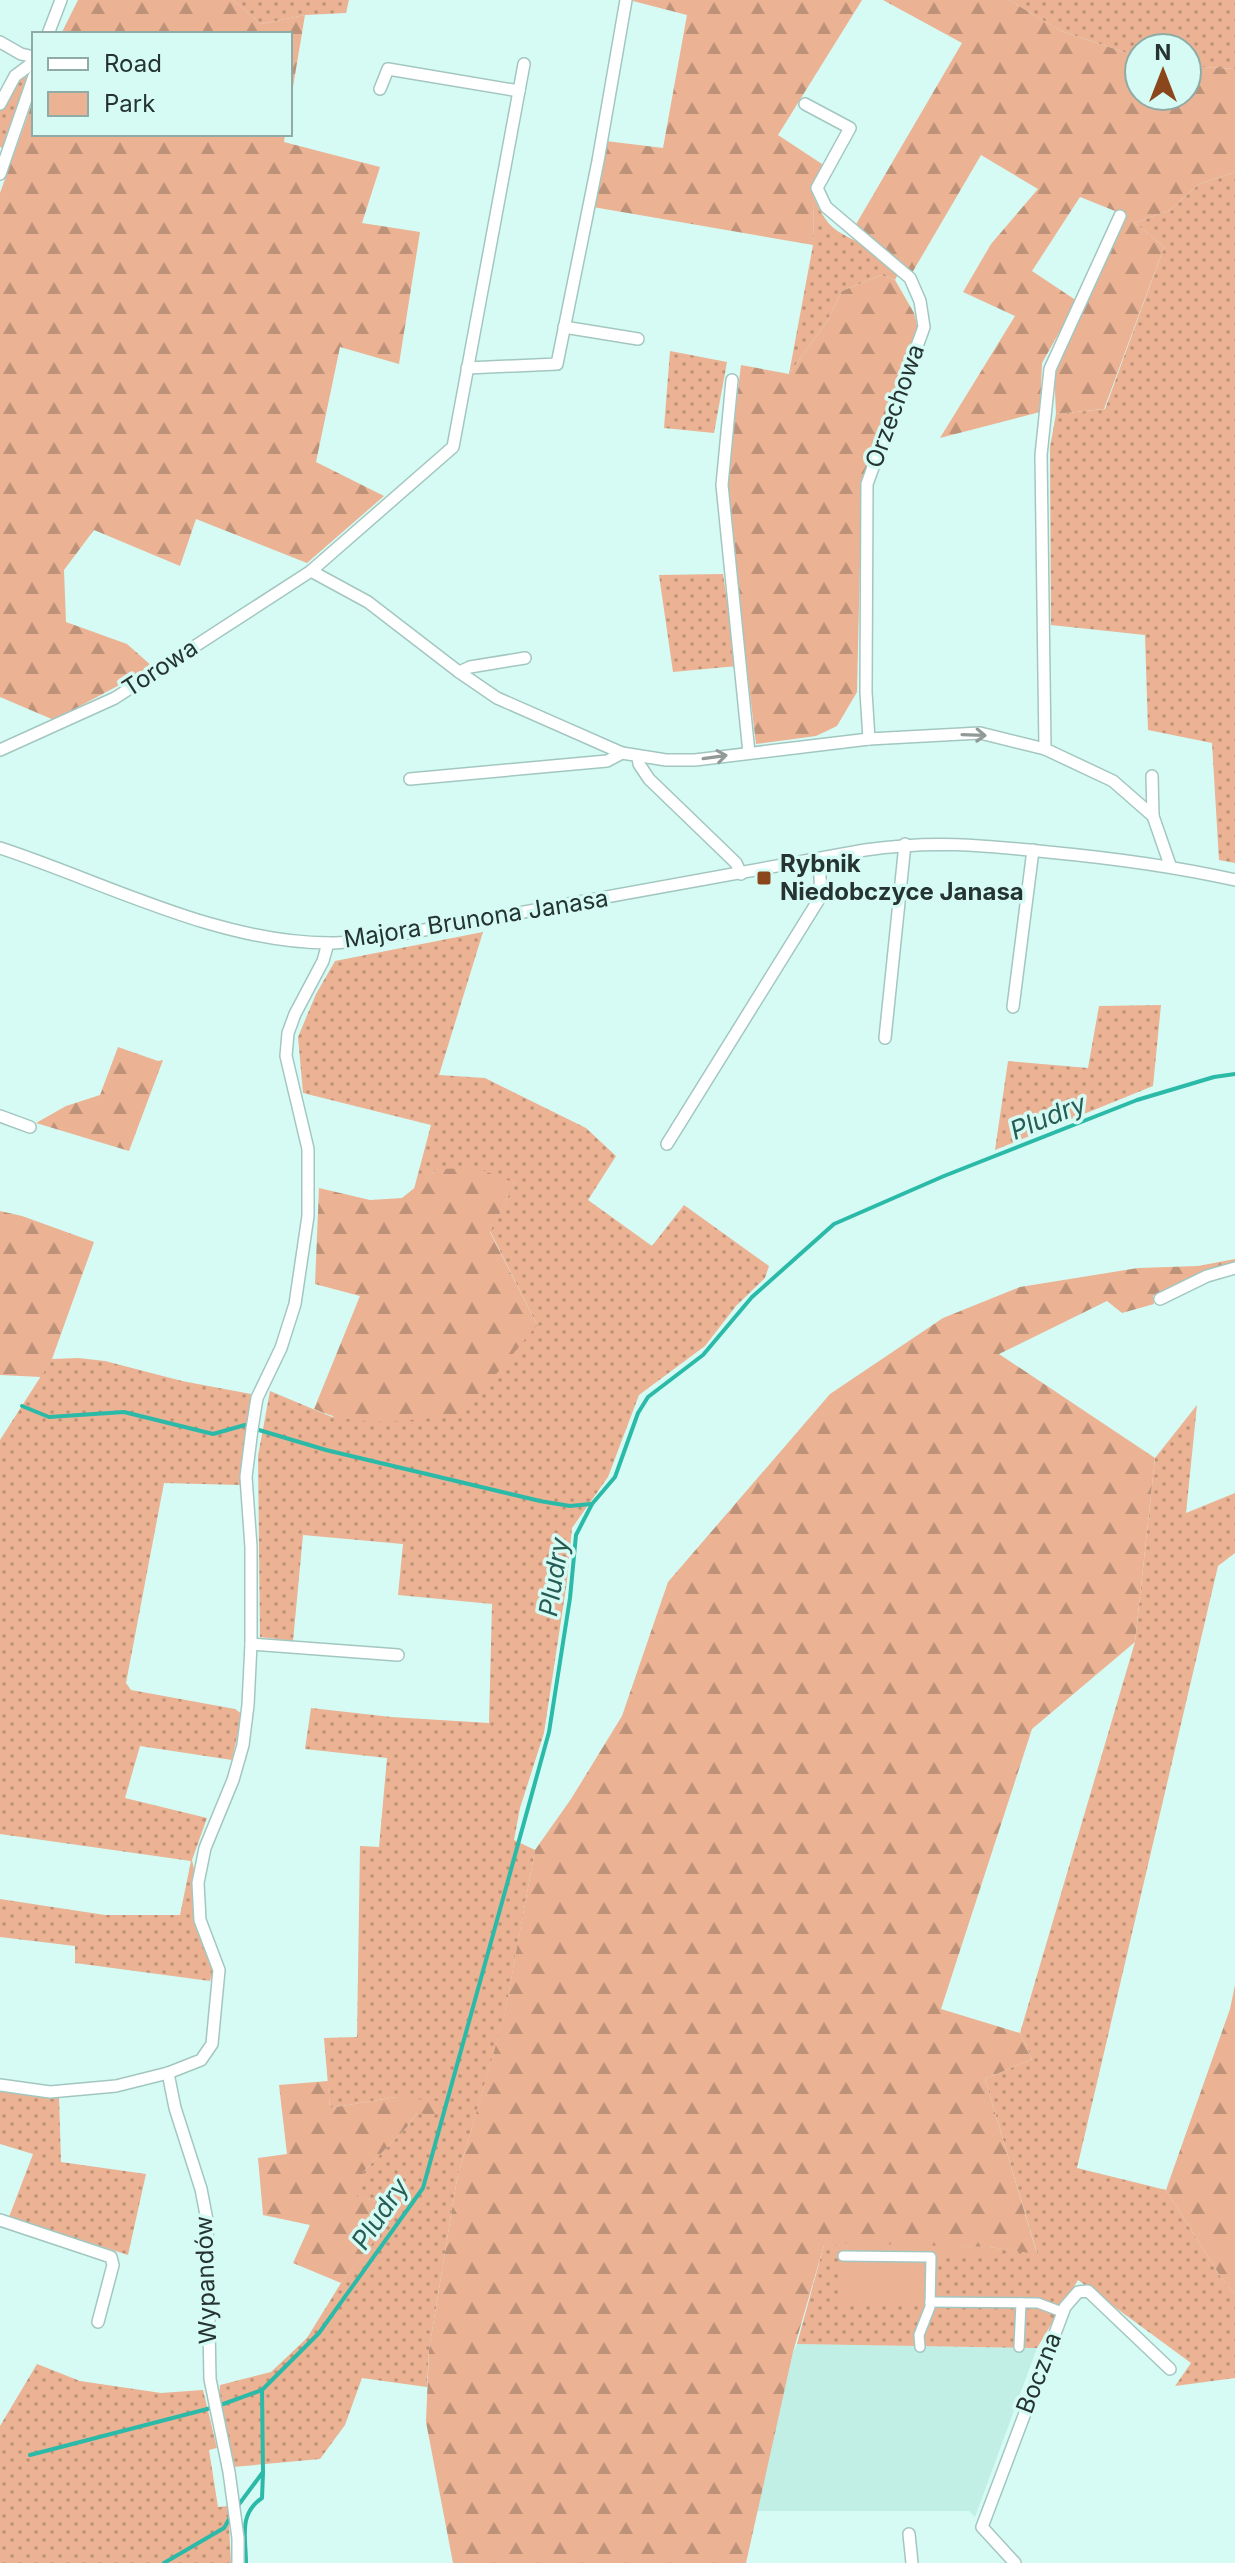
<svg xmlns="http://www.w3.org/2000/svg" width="1235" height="2563" font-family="Inter,sans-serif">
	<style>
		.built { fill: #c1eee5 }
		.green { fill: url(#green-dots) }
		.forest { fill: url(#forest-firs) }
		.pitch { fill: #ebb293 }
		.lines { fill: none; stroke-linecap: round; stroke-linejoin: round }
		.stream { stroke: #2bbaa8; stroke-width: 4 }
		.pedestrian-casing { stroke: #a3c7c0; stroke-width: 12 }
		.minor-casing { stroke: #a3c7c0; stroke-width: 14 }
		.pedestrian { stroke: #fff; stroke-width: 9 }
		.minor { stroke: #fff; stroke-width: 11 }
		.oneway { stroke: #929a98 }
		.poi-dot { fill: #8b471b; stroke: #d6fbf4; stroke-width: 3 }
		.labels { text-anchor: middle; stroke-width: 7; stroke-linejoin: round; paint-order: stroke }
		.street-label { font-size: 24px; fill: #253431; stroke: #d6fbf4 }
		.poi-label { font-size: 24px; font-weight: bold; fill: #253431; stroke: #d6fbf4; text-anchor: start }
		.water-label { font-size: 26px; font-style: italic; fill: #265c54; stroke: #d6fbf4 }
	</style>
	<defs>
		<pattern id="green-dots" width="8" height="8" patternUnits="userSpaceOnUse" patternTransform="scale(2)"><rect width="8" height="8" fill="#ebb293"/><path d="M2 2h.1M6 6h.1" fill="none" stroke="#be9279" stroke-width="1.8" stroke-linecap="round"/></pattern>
		<pattern id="forest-firs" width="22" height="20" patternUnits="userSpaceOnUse" patternTransform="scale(2)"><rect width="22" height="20" fill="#ebb293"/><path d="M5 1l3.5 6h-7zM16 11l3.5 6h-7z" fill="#be9279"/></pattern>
	</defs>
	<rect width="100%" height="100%" fill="#d6fbf4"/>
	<path class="built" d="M797,2344L1037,2348L975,2517L969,2511H756L793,2352Z"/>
	<g class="green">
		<path d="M233,0H349L346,13L305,15L261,24Z"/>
		<path d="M1009,0H1235V69L1187,66V48H1139V57L1061,31Z"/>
		<path d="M25,73L27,84L5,149L0,147V107Z"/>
		<path d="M1235,172V863L1219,860L1212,743L1148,730L1145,635L1051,625L1050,447L1056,414L1105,409L1164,247L1135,223L1170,210L1199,184Z"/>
		<path d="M814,198C831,235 837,229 868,248C879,255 888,266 898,274L895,280L881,275L842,291L826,323L789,374L813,245Z"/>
		<path d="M670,351L727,362L714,433L664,428Z"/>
		<path d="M723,574L737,666L673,672L659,575Z"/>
		<path d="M483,932L439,1075L485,1078L586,1128L616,1156L588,1200L652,1246L684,1205L769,1266L765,1278L736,1306L705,1346L639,1395L608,1477L572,1528L567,1581L544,1733L520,1808L514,1840L535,1850L504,2018L457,2179L429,2350L427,2387L362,2378L345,2425L320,2459L233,2467L219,2396L220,2385L271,2372L307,2338L341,2283L401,2206L356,2197L364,2171L407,2127L417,2113L396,2097L330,2108L324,2038L357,2037L360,1846L379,1847L387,1758L305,1749L311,1708L391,1717L489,1723L492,1604L398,1595L403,1544L303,1535L293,1641L260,1637L258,1456L270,1391L332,1417L537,1325L490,1231L515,1183L438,1169L414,1189L431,1125L303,1093L298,1037L316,994L335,961Z"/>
		<path d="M1161,1005L1153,1086L995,1150L1008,1061L1088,1068L1099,1006Z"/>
		<path d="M78,1358L105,1361L182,1381L251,1394L241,1485L164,1483L126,1683L131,1690L235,1709L242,1714L232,1760L140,1746L125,1798L207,1818L192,1860L215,1967L210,1981L75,1963V1946L0,1937V1899L105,1915H180L191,1861L0,1834V1440L52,1359Z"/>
		<path d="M1197,1405L1186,1513L1235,1493V1553L1218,1566L1077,2168L1166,2190L1222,2279L1235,2294V2378L1175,2386L1191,2363L1078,2280L1037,2348L797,2344L824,2245L989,2247L1037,2253L985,2079L1032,2059L1020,2033L1135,1642L1155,1458Z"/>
		<path d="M0,2091L59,2096L61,2162L146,2174L128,2255L9,2217L33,2154L0,2144Z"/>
		<path d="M37,2364L80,2381L161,2393L203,2390L217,2448L209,2450L218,2507L228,2506L231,2563H0V2426Z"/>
	</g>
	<g class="forest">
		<path d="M78,0H233L261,24L305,15L290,105V34H61Z"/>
		<path d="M629,0H862L778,135L822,164L814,198L813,245L593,207L606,141L663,148L687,15Z"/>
		<path d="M883,0H1009L1061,31L1139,57V96H1187V66L1235,69V172L1199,184L1170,210L1135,223L1164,247L1104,409L1056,414L1054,369L1125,215L1080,197L1032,271L1077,301L1042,363L1040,412L940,438L1015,316L963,292L991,244L1038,189L981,155L912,273L855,226L962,43Z"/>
		<path d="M34,98V134H285L284,142L380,167L362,223L420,232L399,364L340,347L316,462L384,496L307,563L196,519L180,566L94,530L64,570L66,622L127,644L153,667L54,720L0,697V193Z"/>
		<path d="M881,275L895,280L914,313L918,329L862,480L857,692L837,726L816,736L756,744L734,562L727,480L741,365L789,374L826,323L842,291Z"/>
		<path d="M118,1047L158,1061L163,1060L129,1151L36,1123L66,1106L100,1095Z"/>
		<path d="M477,1168L515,1183L490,1232L537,1325L462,1415C413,1419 360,1430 314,1409L360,1296L315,1284L319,1188L370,1200L402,1198L438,1169Z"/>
		<path d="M0,1211L22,1216L94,1242L52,1359L41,1377L0,1375Z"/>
		<path d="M1235,1259V1266L1203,1274L1153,1296L1154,1304L1122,1313L1107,1301L999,1354L1155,1458L1135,1642L1032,1729L941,2009L1020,2033L1032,2059L985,2079L1037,2254L989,2247L824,2245L793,2352L746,2563H453L426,2422L429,2350L457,2179L504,2017L535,1850L571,1799L622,1716L668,1582L830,1394L943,1318L1020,1287L1138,1268L1198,1266Z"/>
		<path d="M1235,1985V2294L1222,2279L1166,2190L1230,2009Z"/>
		<path d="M328,2081L330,2108L396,2097L438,2101L434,2115L417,2113L407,2127L364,2171L357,2197L402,2206L341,2283L293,2263L310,2225L263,2215L258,2158L287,2154L279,2085Z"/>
	</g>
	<g class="pitch">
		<path d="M840,2243L990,2247V2255L840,2253Z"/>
		<path d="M841,2257L928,2259L927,2306H840Z"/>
	</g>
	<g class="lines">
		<g class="stream">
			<path d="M22,1406L49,1417L124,1412L213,1434L245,1425"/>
			<path d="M259,1430L326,1450L540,1501L570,1506L591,1504"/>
			<path d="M30,2455L215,2407L262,2390L319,2333L423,2188L549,1732L570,1598L576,1535L592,1504L615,1477L638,1413L648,1397L703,1355L752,1297L834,1224L944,1176L1137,1100L1214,1077L1235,1074"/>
			<path d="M237,2507L263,2472L262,2390"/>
			<path d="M164,2563L224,2528L232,2514"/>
			<path d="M246,2563C246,2538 238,2514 262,2498L263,2473"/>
		</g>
		<g class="pedestrian-casing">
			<g id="pedestrian">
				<path d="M843,2256L931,2257L930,2307L919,2335L920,2347"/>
				<path d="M930,2302L1038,2303L1062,2312"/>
				<path d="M1019,2347L1021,2303"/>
			</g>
		</g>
		<g class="minor-casing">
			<g id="minor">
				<path d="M48,34L61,0"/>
				<path d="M0,42L21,54L34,57"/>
				<path d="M380,89L388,69L519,91"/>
				<path d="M0,104L15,76L34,62"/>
				<path d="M805,104L850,128L817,188L826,207L910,278L920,301L924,327L867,484L866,692L869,739"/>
				<path d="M0,174L34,76"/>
				<path d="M564,327L638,339"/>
				<path d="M467,368L557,364L598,161L626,0"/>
				<path d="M732,380L722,485L749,753"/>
				<path d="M311,571L368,602L459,672L497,698L622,753L666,760H695L869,739L980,733L1045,749L1113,781L1153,816L1170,865"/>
				<path d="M459,672L470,667L525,658"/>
				<path d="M1045,749L1041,455L1050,369L1120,216"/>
				<path d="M0,750L115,698L311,571L453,447L524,64"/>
				<path d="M638,757L639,764L649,779L736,863L741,874"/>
				<path d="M1152,776L1153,816"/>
				<path d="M410,779L607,761L622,753"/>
				<path d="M0,848C104,882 218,943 329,943C353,943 377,938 402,934L865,850C932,840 981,845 1048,852C1111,858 1173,866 1235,880"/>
				<path d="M1013,1007L1033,850"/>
				<path d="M885,1038L905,844"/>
				<path d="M0,1116L30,1127"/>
				<path d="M667,1144L821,896L819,859"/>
				<path d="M1160,1299L1207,1276L1235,1268"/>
				<path d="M251,1644L398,1655"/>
				<path d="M168,2073L175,2108L201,2189L207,2220L210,2379L229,2472L238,2538V2563"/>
				<path d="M0,2085L50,2092L116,2086L168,2073L201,2060L212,2044L219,1970L200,1920L198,1883L205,1848L233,1780L243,1745L248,1705L251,1644V1547L246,1477L252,1429L257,1398L281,1348L295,1304L308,1216V1149L286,1056L288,1033L295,1014L323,961L328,943"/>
				<path d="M0,2220L111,2257L113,2265L98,2322"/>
				<path d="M909,2534L912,2563"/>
				<path d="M1015,2563L982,2527L1065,2307L1078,2292L1088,2291L1170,2369"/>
			</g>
		</g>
		<use href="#pedestrian" class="pedestrian"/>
		<use href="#minor" class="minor"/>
	</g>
	<defs><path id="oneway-shaft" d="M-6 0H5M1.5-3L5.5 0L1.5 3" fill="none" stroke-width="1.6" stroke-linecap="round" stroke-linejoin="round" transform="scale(2)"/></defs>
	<g class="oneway">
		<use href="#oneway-shaft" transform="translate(974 735) rotate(2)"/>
		<use href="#oneway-shaft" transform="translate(715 757) rotate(-8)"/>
	</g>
	<rect class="poi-dot" x="756" y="870" width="16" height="16" rx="4"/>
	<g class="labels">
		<g class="street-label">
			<text transform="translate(895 406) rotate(-70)" y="8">Orzechowa</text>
			<text transform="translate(160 668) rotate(-33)" y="8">Torowa</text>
			<text transform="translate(476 919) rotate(-9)" y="8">Majora Brunona Janasa</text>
			<text transform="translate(206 2280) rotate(-92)" y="8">Wypandów</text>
			<text transform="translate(1039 2373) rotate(-69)" y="8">Boczna</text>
		</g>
		<g class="poi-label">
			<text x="780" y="872">Rybnik<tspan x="780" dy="28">Niedobczyce Janasa</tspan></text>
		</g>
		<g class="water-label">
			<text transform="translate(1048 1117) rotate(-22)" y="9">Pludry</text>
			<text transform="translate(554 1577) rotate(-81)" y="9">Pludry</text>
			<text transform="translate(380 2214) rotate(-56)" y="9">Pludry</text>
		</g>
	</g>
	<rect x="32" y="32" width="260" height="104" fill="#d6fbf4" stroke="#8faba6" stroke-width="2"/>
	<rect x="48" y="58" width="40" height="12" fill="#ffffff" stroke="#8faba6" stroke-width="2"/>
	<text x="104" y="72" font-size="24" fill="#253431">Road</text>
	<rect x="48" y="92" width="40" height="24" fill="#ebb293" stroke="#8faba6" stroke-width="2"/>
	<text x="104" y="112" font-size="24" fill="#253431">Park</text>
	<g transform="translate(1163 72)"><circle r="38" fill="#d6fbf4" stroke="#8faba6" stroke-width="2"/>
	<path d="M0-6L14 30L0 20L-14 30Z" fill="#8b471b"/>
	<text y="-12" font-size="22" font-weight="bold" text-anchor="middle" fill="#253431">N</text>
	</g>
</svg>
